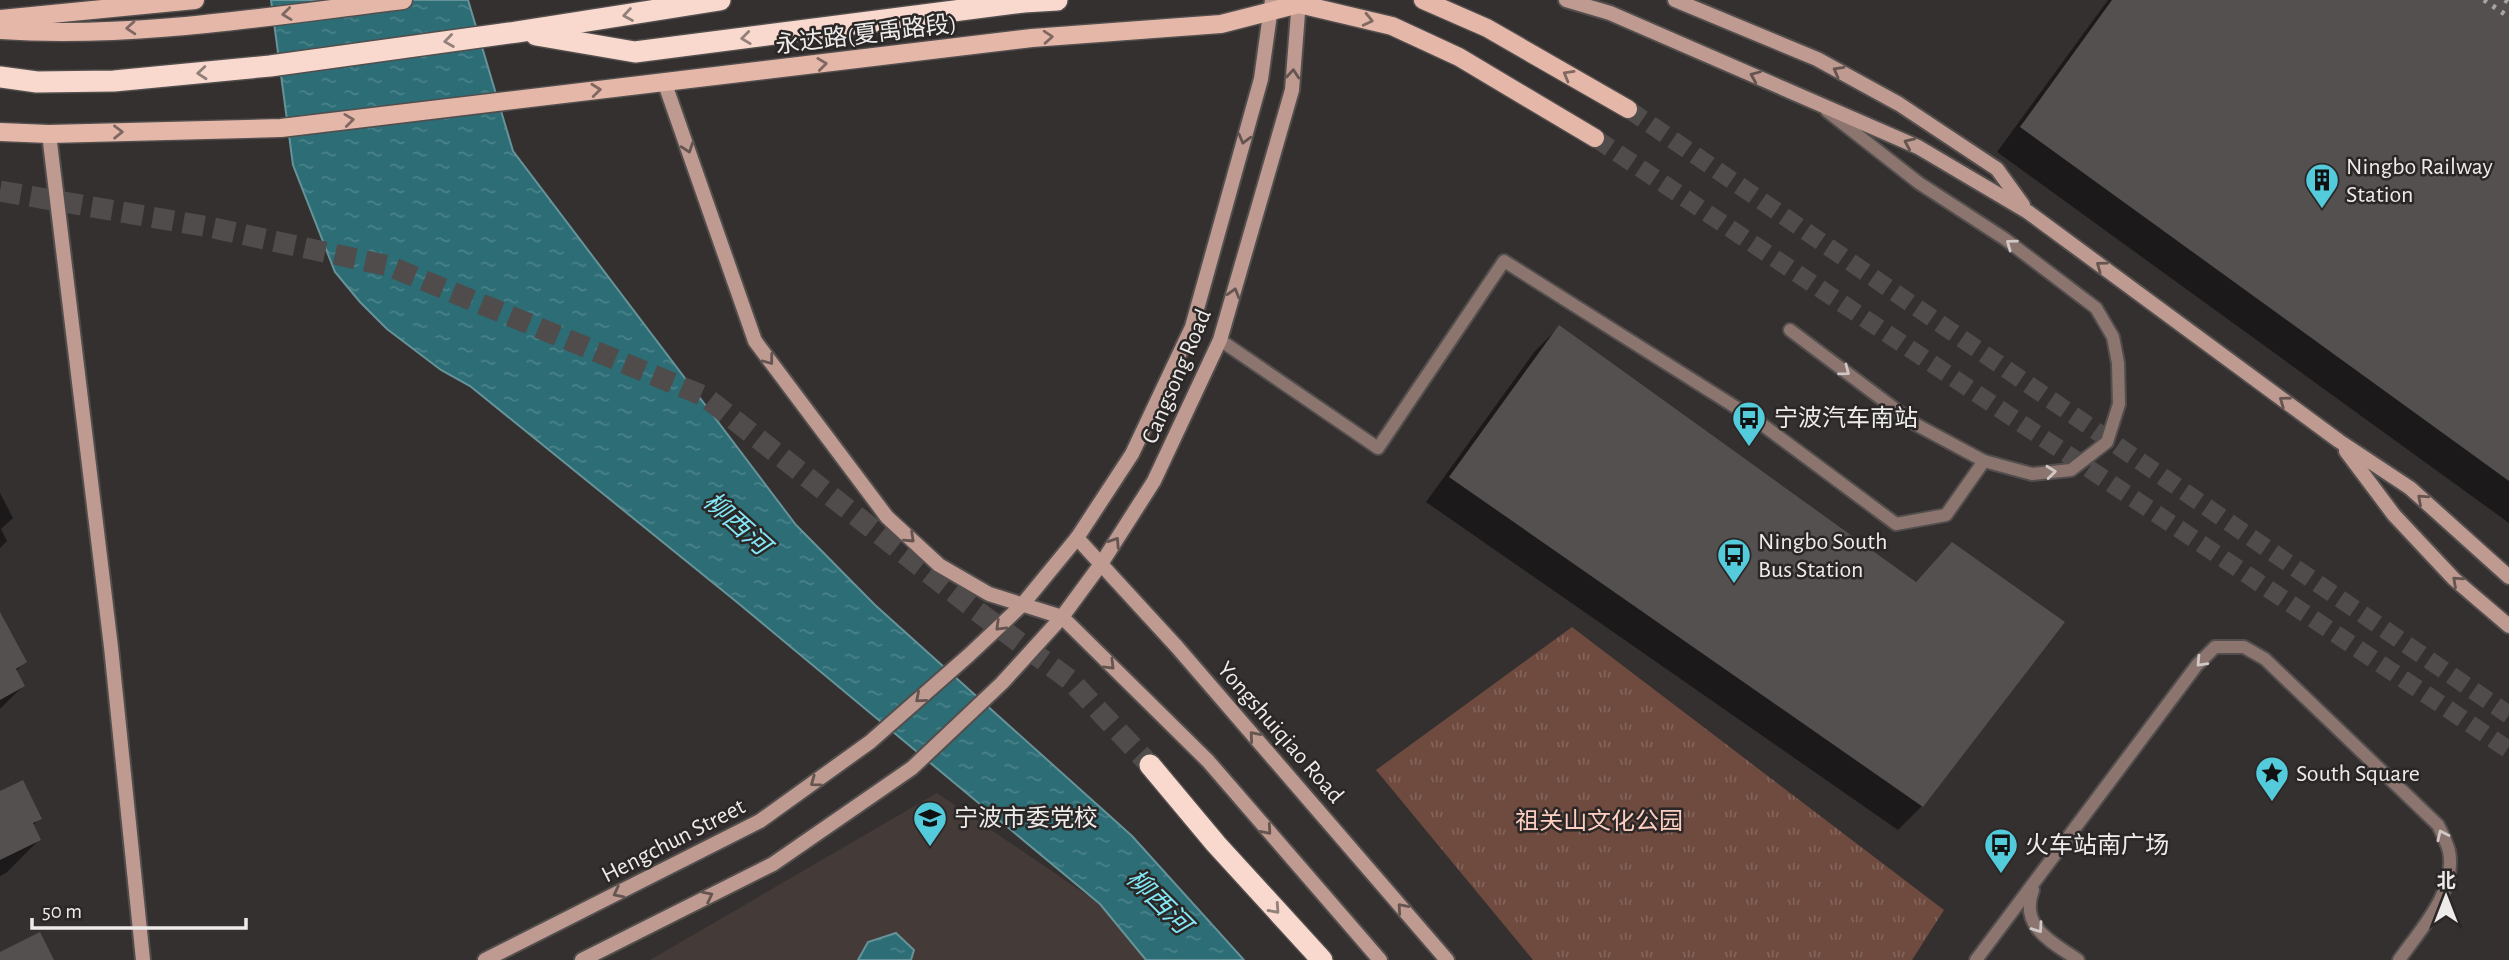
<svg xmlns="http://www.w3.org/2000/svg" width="2509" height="960" font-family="'Alegreya Sans','Noto Sans SC',sans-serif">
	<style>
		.built { fill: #443b38 }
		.grass { fill: url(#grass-tufts) }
		.water { fill: url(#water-ripples); stroke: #669399; stroke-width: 2 }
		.shadow { fill: #0007 }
		.building { fill: #54504f }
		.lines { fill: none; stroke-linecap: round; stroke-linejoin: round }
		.primary-tunnel { stroke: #504c4b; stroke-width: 18; stroke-dasharray: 18 9; stroke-linecap: butt }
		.highway-tunnel { stroke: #504c4b; stroke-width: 21; stroke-dasharray: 21 10; stroke-linecap: butt }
		.lane-casing { stroke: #524e4d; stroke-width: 16 }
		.secondary-casing { stroke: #524e4d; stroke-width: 18 }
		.primary-casing { stroke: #524e4d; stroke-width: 21 }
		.highway-casing { stroke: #524e4d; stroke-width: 24 }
		.lane { stroke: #8b756e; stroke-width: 12 }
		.secondary { stroke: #be9a90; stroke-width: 14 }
		.primary { stroke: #e5b7a9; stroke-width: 18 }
		.highway { stroke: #f9d8ce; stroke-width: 21 }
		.rail { stroke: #a7a4a3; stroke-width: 5; stroke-dasharray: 3.5 7; stroke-linecap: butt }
		.oneway { stroke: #7e6861 }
		.oneway2 { stroke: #92807a }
		.oneway3 { stroke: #655550 }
		.oneway4 { stroke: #d0c8c6 }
		.labels { text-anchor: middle; stroke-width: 5; stroke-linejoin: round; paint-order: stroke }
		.street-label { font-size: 24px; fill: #eeeceb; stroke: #2a2726 }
		.poi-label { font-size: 24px; fill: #eeeceb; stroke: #2a2726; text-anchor: start }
		.park-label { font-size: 24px; fill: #fecec0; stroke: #2a2726 }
		.water-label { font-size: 26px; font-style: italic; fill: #82e7f6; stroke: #2a2726 }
	</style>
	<defs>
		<pattern id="grass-tufts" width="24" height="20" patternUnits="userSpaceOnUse" patternTransform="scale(1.75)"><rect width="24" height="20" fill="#6e4a3f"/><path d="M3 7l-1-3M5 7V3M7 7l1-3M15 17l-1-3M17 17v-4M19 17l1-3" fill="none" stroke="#83645b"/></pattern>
		<pattern id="water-ripples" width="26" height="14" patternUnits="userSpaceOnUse" patternTransform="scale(1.75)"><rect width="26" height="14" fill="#2c6d76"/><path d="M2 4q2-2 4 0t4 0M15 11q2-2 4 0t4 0" fill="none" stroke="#4b828a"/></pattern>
	</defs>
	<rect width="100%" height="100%" fill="#34302f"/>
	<path class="built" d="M937,793L1100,904L1147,960H650Z"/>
	<path class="grass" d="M1572,627L1944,910L1912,960H1533L1376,770Z"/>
	<g class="water">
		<path d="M271,0H468L513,151L796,525L875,605L1132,836L1244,960H1146L1100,904L738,603L470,386L441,370L387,329L360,302L335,272L293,165Z"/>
		<path d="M896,933L914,950L911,960H858L868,942Z"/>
	</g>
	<g class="shadow">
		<path d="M2108,0H2509V523L1997,152Z"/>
		<path d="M1559,327L1914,584L1952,544L1922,806L1898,830L1426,502L1535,351Z"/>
		<path d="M0,493L13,518L1,529L7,541L0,548Z"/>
		<path d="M0,640L25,662L15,672L23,686L0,709Z"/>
		<path d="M0,793L40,818L32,826L39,840L6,873L0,876Z"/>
	</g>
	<g class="building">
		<path d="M2112,0H2509V481L2020,127Z"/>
		<path d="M1559,325L1916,582L1952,542L2065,622L1923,807L1449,477Z"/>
		<path d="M0,612L27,662L16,669L25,686L0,700Z"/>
		<path d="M23,780L42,819L33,823L41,840L0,860V791Z"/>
		<path d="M40,932L54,960H0V952Z"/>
	</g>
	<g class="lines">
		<g class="primary-tunnel">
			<path d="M1628,109L2509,715"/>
			<path d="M1595,138L2509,750"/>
		</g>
		<path class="highway-tunnel" d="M0,191L209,227L389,266L704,396L977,611L1070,680L1150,765"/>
		<g class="lane-casing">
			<g id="lane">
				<path d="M1790,330L1915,424L1984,461L2032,474L2071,470L2107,442L2119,404L2118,363L2113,337L2096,308L2005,239L1919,183L1827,111"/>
				<path d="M1220,340L1378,448L1504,261L1756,420L1896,524L1946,515L1984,461"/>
				<path d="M2033,890C2019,927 2052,942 2078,960"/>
				<path d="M1976,960L2197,665L2215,647H2244L2265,659L2438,825C2442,833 2447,843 2449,851C2457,891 2420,930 2399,960"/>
			</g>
		</g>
		<g class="secondary-casing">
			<g id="secondary">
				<path d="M1566,0L1610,13L1918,147L2028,212L2339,441L2410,488L2509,577"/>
				<path d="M1675,0L1817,59L1899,104L1997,169L2023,205"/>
				<path d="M665,84L755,341L887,517L939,565L989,594L1062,617L1208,761L1380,960"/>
				<path d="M49,134L111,647L143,960"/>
				<path d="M2346,451L2394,515L2454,579L2509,626"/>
				<path d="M1077,538L1177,647L1447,960"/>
				<path d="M485,960L760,821L870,742L969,655L1022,605L1077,538L1132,454L1192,327L1261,79L1272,0"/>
				<path d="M582,960L773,864L912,768L1002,683L1062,617L1101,564L1154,481L1220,340L1292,90L1299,0"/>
			</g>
		</g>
		<g class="primary-casing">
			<g id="primary">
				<path d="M1423,0L1487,28L1628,109"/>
				<path d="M0,19L195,0"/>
				<path d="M0,30C134,39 270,16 403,0"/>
				<path d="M0,132L49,134L281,128L1032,38L1221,24L1299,4L1392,26L1459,57L1595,138"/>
			</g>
		</g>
		<g class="highway-casing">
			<g id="highway">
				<path d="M536,35L635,52L1024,2L1057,0"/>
				<path d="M0,77L37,82L114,81L270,66L517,32L720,0"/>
				<path d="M1150,765L1216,844L1322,960"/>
			</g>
		</g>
		<use href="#lane" class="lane"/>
		<use href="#secondary" class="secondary"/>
		<use href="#primary" class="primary"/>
		<use href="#highway" class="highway"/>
		<g class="rail">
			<path d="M2484,0L2509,17"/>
			<path d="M2505,0L2509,3"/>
		</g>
	</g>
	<defs><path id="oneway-chevron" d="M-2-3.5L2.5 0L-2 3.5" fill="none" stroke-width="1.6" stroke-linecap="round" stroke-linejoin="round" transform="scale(1.75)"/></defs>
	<g class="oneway">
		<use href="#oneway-chevron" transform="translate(287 14) rotate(173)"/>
		<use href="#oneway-chevron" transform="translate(1368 20) rotate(13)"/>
		<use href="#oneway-chevron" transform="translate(131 28) rotate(176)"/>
		<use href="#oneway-chevron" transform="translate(1048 37) rotate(-4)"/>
		<use href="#oneway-chevron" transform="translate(822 64) rotate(-7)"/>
		<use href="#oneway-chevron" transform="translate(1568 75) rotate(-150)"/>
		<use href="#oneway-chevron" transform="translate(596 90) rotate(-6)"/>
		<use href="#oneway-chevron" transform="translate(349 120) rotate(-7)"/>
		<use href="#oneway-chevron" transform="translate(118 132) rotate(-1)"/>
	</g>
	<g class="oneway2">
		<use href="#oneway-chevron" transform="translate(628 15) rotate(171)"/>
		<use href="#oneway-chevron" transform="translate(746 38) rotate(173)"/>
		<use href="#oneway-chevron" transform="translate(449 41) rotate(172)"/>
		<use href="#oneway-chevron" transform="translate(202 73) rotate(175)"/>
		<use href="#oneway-chevron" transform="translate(1275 909) rotate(48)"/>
	</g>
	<g class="oneway3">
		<use href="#oneway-chevron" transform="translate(1838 71) rotate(-151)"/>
		<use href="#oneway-chevron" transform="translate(1293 74) rotate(-85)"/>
		<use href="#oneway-chevron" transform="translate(1755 76) rotate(-157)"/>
		<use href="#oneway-chevron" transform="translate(1244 139) rotate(105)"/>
		<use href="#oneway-chevron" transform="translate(1909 143) rotate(-156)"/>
		<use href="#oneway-chevron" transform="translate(688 148) rotate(71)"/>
		<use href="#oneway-chevron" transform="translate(2101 266) rotate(-144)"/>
		<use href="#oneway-chevron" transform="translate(1234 293) rotate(-74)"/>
		<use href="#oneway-chevron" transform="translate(769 360) rotate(53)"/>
		<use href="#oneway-chevron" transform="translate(2284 401) rotate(-144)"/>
		<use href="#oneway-chevron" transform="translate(2422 499) rotate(-138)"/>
		<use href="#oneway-chevron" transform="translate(910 538) rotate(43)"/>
		<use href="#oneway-chevron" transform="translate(1115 542) rotate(-57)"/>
		<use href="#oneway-chevron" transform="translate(2457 581) rotate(-138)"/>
		<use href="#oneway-chevron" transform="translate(1000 626) rotate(136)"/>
		<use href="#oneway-chevron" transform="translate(1110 665) rotate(45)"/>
		<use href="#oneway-chevron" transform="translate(920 698) rotate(139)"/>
		<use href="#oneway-chevron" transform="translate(1254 736) rotate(-131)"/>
		<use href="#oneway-chevron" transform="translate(815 782) rotate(144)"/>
		<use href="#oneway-chevron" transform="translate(1267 830) rotate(49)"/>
		<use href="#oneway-chevron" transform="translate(618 893) rotate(153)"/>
		<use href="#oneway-chevron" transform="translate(708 896) rotate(-27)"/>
		<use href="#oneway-chevron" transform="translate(1402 908) rotate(-131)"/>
	</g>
	<g class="oneway4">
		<use href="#oneway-chevron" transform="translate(2011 244) rotate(-144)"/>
		<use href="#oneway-chevron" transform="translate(1845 371) rotate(37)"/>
		<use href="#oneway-chevron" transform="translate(2051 472) rotate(-6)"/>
		<use href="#oneway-chevron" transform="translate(2201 662) rotate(133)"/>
		<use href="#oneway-chevron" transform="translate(2442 835) rotate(-115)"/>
		<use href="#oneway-chevron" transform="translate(2038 928) rotate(55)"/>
	</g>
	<defs>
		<g id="building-pin" transform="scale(1.75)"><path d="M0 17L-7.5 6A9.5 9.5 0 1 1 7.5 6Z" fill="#53cbdb" stroke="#2a2726"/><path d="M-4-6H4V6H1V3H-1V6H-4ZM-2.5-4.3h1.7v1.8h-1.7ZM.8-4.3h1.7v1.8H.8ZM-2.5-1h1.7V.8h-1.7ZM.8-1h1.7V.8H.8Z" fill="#111"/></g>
		<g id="bus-pin" transform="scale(1.75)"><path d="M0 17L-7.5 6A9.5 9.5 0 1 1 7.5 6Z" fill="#53cbdb" stroke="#2a2726"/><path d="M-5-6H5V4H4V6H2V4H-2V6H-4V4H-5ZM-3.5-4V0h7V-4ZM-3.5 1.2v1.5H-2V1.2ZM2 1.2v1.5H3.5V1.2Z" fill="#111"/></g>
		<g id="sight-pin" transform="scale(1.75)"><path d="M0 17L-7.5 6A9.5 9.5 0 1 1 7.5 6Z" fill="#53cbdb" stroke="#2a2726"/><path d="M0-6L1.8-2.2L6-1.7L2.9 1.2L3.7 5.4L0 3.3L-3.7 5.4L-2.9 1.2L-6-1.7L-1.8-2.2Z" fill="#111"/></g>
		<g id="school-pin" transform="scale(1.75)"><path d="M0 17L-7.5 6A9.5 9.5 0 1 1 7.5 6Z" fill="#53cbdb" stroke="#2a2726"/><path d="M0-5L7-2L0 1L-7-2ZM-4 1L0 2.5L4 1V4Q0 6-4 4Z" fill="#111"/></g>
	</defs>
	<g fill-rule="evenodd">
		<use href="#building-pin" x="2322" y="180"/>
		<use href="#bus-pin" x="1749" y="418"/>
		<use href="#bus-pin" x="1734" y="555"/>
		<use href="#sight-pin" x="2272" y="773"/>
		<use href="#school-pin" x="930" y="818"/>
		<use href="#bus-pin" x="2001" y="845"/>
	</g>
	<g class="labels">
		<g class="street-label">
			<text transform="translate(866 34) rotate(-7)" y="8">永达路(夏禹路段)</text>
			<text transform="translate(1176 376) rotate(-67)" y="8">Cangsong Road</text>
			<text transform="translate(1281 732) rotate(49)" y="8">Yongshuiqiao Road</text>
			<text transform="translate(673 840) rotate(-27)" y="8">Hengchun Street</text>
		</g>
		<g class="poi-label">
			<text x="2346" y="174">Ningbo Railway<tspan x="2346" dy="28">Station</tspan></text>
			<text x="1774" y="426">宁波汽车南站</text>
			<text x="1758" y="549">Ningbo South<tspan x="1758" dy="28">Bus Station</tspan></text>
			<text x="2296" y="781">South Square</text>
			<text x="954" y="826">宁波市委党校</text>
			<text x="2025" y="853">火车站南广场</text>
		</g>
		<g class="park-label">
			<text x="1599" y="829">祖关山文化公园</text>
		</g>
		<g class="water-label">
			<text transform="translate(737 523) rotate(42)" y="9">柳西河</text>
			<text transform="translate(1159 901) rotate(45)" y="9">柳西河</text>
		</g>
	</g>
	<g transform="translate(2446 897)" stroke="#2a2726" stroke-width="5" paint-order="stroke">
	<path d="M0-5L12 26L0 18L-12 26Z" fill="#eeeceb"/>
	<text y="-10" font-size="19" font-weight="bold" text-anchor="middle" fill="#eeeceb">北</text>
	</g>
	<path d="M32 918v10h214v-10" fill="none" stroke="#eeeceb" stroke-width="3.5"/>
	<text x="42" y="918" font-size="21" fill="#eeeceb" stroke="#2a2726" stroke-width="5" paint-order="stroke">50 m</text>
</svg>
